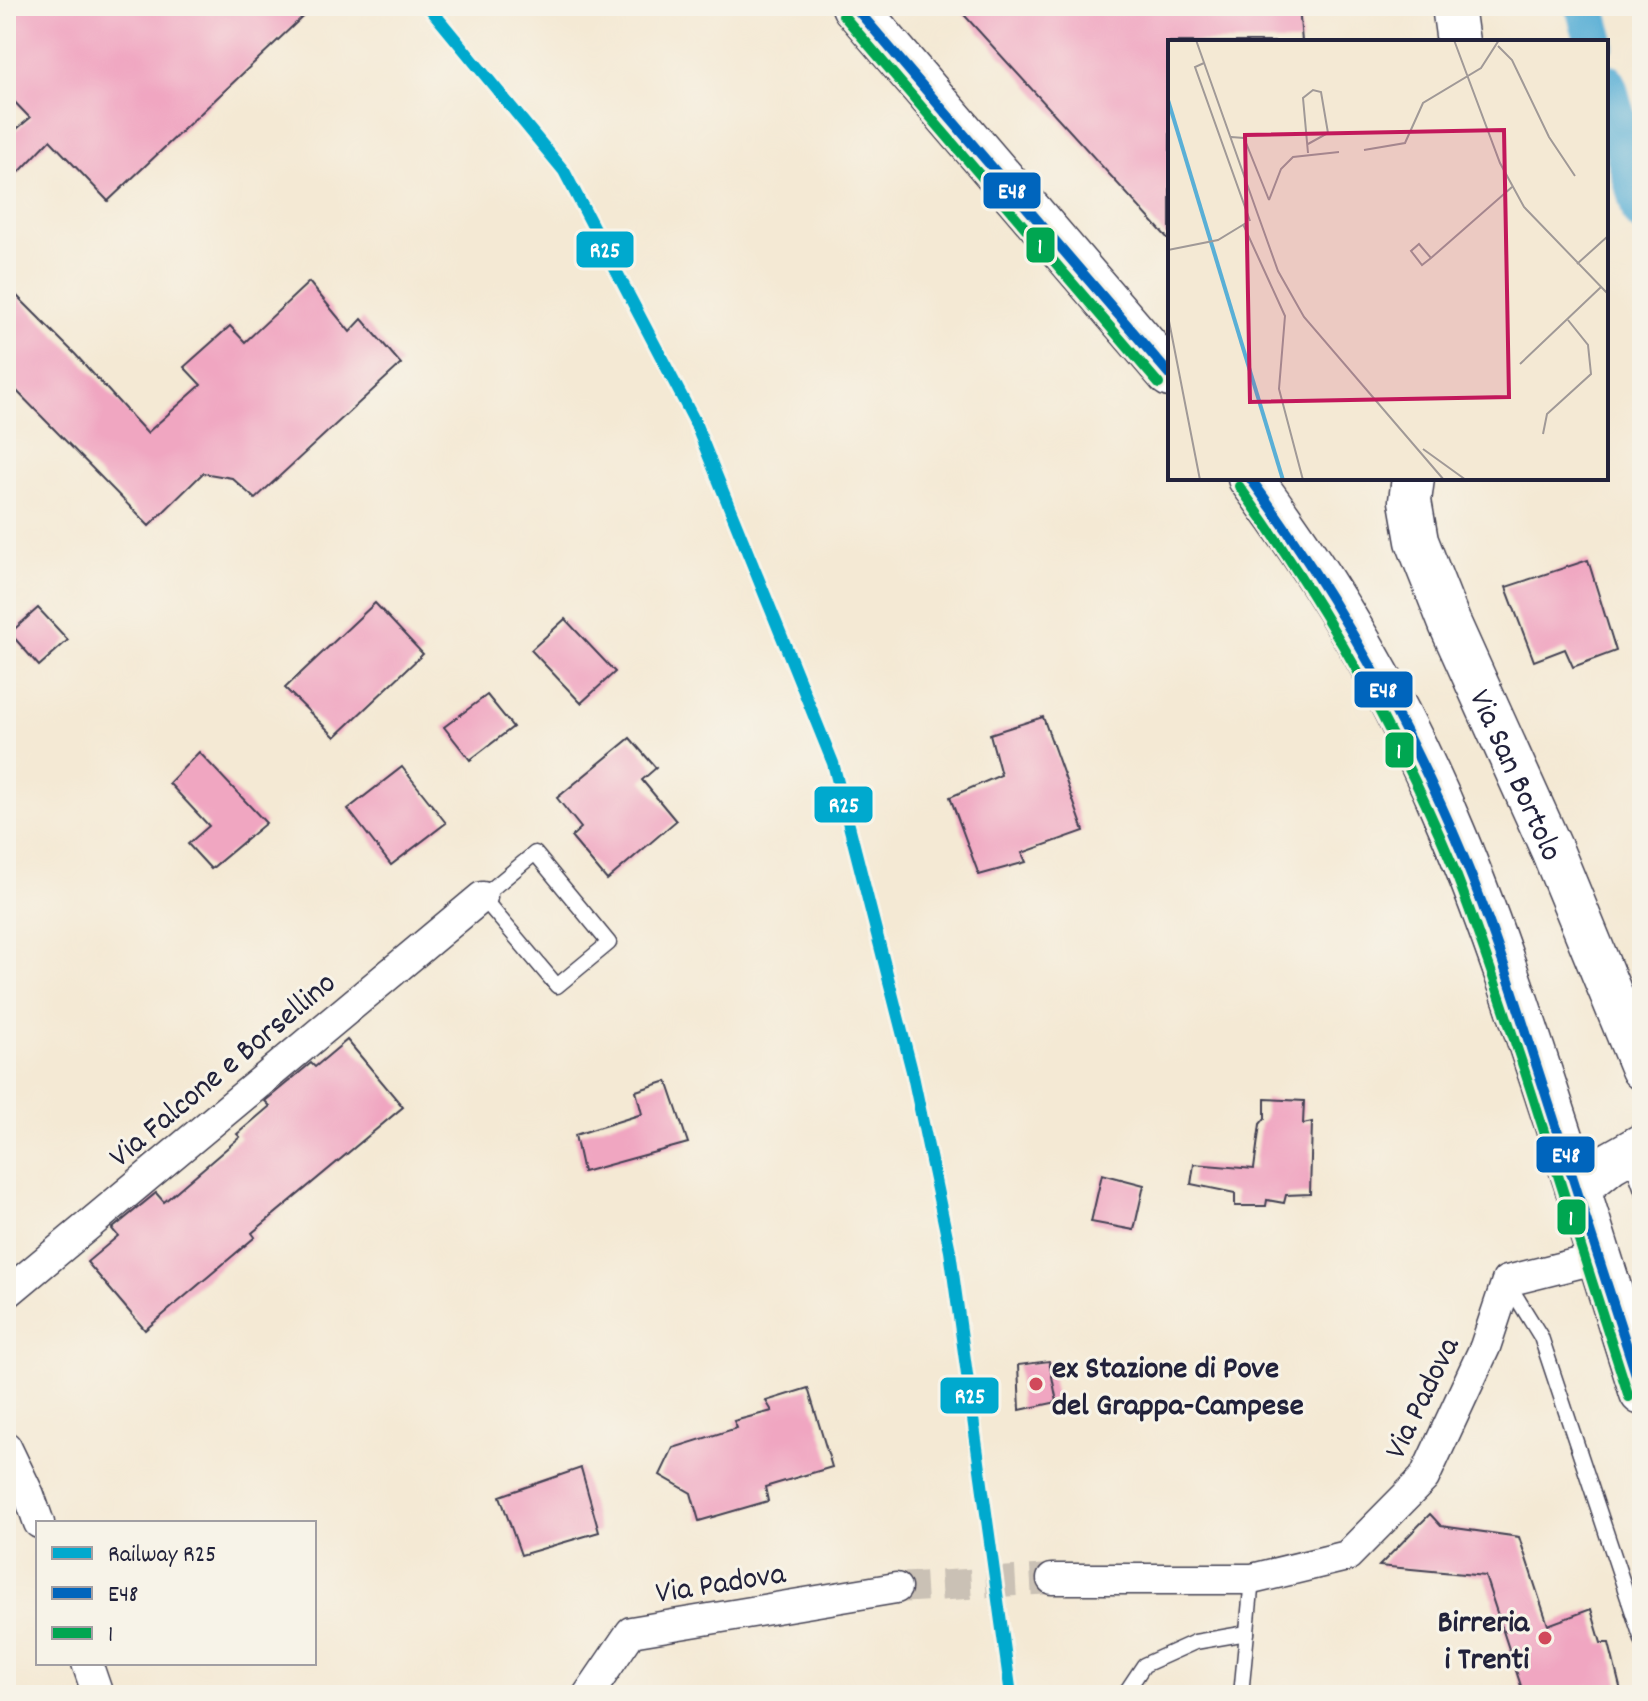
<svg xmlns="http://www.w3.org/2000/svg" width="1648" height="1701" font-family="Dekko,sans-serif">
	<style>
		.lines { fill: none; stroke-linecap: round; stroke-linejoin: round }
		.canal { stroke: #59afd6; stroke-width: 40 }
		.building { fill: #f0a6c1 }
		.street-tunnel { stroke: #cac1b5; stroke-width: 30; stroke-dasharray: 30 15; stroke-linecap: butt }
		.lane-casing { stroke: #424052; stroke-width: 17 }
		.street-casing { stroke: #424052; stroke-width: 33 }
		.secondary-casing { stroke: #424052; stroke-width: 45 }
		.primary-casing { stroke: #424052; stroke-width: 47 }
		.highway-casing { stroke: #424052; stroke-width: 47 }
		.lane { stroke: #fff; stroke-width: 14 }
		.street { stroke: #fff; stroke-width: 30 }
		.secondary { stroke: #fff; stroke-width: 42 }
		.primary { stroke: #fff; stroke-width: 44 }
		.highway { stroke: #fff; stroke-width: 44 }
		.bus-1-casing { stroke: #f7f3e8; stroke-width: 16 }
		.bus-2-casing { stroke: #f7f3e8; stroke-width: 16 }
		.bus-1 { stroke: #0065bd; stroke-width: 10 }
		.bus-2 { stroke: #00a651; stroke-width: 10 }
		.rail-1-casing { stroke: #f7f3e8; stroke-width: 18 }
		.rail-1 { stroke: #00a9ce; stroke-width: 12 }
		.poi-dot { fill: #d1495b; stroke: #f7f3e8; stroke-width: 3 }
		.labels { text-anchor: middle; stroke-width: 6; stroke-linejoin: round; paint-order: stroke }
		.street-label { font-size: 32px; fill: #22223b; stroke: #f7f3e8 }
		.poi-label { font-size: 32px; font-weight: bold; fill: #22223b; stroke: #f7f3e8; text-anchor: start }
		.inset-river { fill: none; stroke: #59afd6; stroke-width: 4 }
		.inset-road { fill: none; stroke: #a09997; stroke-width: 2 }
		.view { fill: #c2185b; fill-opacity: 0.15; stroke: #c2185b; stroke-width: 4 }
		.inset-edge { fill: none; stroke: #22223b; stroke-width: 4 }
		.line-badge { stroke: #f7f3e8; stroke-width: 3 }
		.badge-label { font-size: 22px; text-anchor: middle; font-weight: bold; fill: #fff }
	</style>
	<rect width="100%" height="100%" fill="#f7f3e8"/>
	<filter id="ink" filterUnits="userSpaceOnUse"><feTurbulence type="fractalNoise" baseFrequency=".0125" numOctaves="2"/><feDisplacementMap in="SourceGraphic" scale="16" xChannelSelector="R" yChannelSelector="G"/><feConvolveMatrix kernelMatrix="1 2 1 2 8 2 1 2 1" color-interpolation-filters="sRGB"/></filter>
	<filter id="wash" filterUnits="userSpaceOnUse"><feTurbulence type="fractalNoise" baseFrequency=".006" numOctaves="4" result="noise"/><feDisplacementMap in="SourceGraphic" scale="32" xChannelSelector="R" yChannelSelector="G"/><feGaussianBlur stdDeviation="1.8" result="paint"/><feColorMatrix in="noise" values="0 0 0 0 0 0 0 0 0 0 0 0 0 0 0 0 0 1.4 0 .05"/><feComposite in="paint" operator="in"/></filter>
	<g filter="url(#wash)">
		<rect width="100%" height="100%" fill="#f4e9d4"/>
		<g class="lines">
			<g class="canal">
				<path d="M1585,6L1595,42"/>
				<path d="M1606,83L1642,212"/>
			</g>
		</g>
		<g id="blocks">
			<g class="building">
				<path d="M19,6H314L108,201L50,140L6,186V138L30,118L6,93V19Z"/>
				<path d="M956,6H1299L1302,42H1170V241Z"/>
				<path d="M309,282L350,332L362,319L401,364L255,499L232,478L203,473L149,526L6,380V285L75,354L147,433L201,385L184,367L230,326L245,342Z"/>
				<path d="M1588,560L1616,651L1573,667L1565,649L1534,661L1506,587Z"/>
				<path d="M375,603L423,654L335,737L285,688Z"/>
				<path d="M38,608L68,640L39,666L10,633Z"/>
				<path d="M565,619L615,672L581,703L531,650Z"/>
				<path d="M487,695L513,727L470,760L444,727Z"/>
				<path d="M1043,717L1084,831L1022,853L1026,862L979,875L950,797L1001,775L990,734Z"/>
				<path d="M630,738L656,768L642,780L676,821L607,880L571,837L581,828L557,798Z"/>
				<path d="M199,752L266,823L211,869L188,844L209,826L169,783Z"/>
				<path d="M402,767L446,823L391,865L348,809Z"/>
				<path d="M347,1040L403,1107L252,1233L255,1237L145,1330L87,1262L118,1236L112,1229L156,1193L164,1202L240,1137L237,1134L270,1106L265,1101L311,1063L315,1067Z"/>
				<path d="M667,1081L688,1143L583,1172L575,1135L642,1114L636,1091Z"/>
				<path d="M1265,1099L1304,1101L1303,1124L1312,1122L1310,1194L1286,1195L1284,1203L1267,1200L1266,1206H1235V1193L1191,1184L1194,1164L1254,1169L1260,1124L1265,1118Z"/>
				<path d="M1102,1174L1144,1185L1134,1230L1091,1222Z"/>
				<path d="M1049,1361L1057,1402L1020,1410L1018,1365Z"/>
				<path d="M808,1388L832,1467L765,1487L768,1501L699,1521L691,1493L660,1475L673,1448L737,1428L734,1421L772,1411L766,1401Z"/>
				<path d="M581,1468L599,1532L521,1555L500,1496Z"/>
				<path d="M1430,1514L1441,1526L1519,1537L1548,1625L1591,1609L1601,1643H1609L1622,1695H1524L1485,1576L1379,1566Z"/>
			</g>
		</g>
	</g>
	<g filter="url(#ink)">
		<use href="#blocks" fill-opacity="0" stroke="#424052" stroke-width="2"/>
		<g class="lines">
			<path class="street-tunnel" d="M896,1588L1052,1579"/>
			<g class="lane-casing">
				<g id="lane">
					<path d="M535,853L609,943L557,986L482,897Z"/>
					<path d="M1630,1156L1642,1190"/>
					<path d="M1507,1282L1541,1337L1642,1640"/>
					<path d="M1124,1695L1144,1665L1195,1642L1247,1633"/>
					<path d="M1241,1695L1252,1579"/>
				</g>
			</g>
			<g class="street-casing">
				<g id="street">
					<path d="M6,1294L482,897"/>
					<path d="M6,1447L29,1495L39,1523"/>
					<path d="M1052,1579H1252L1347,1556L1424,1478L1485,1347L1507,1281L1599,1258"/>
					<path d="M87,1663L98,1695"/>
					<path d="M588,1695L631,1632L896,1588"/>
				</g>
			</g>
			<g class="secondary-casing">
				<g id="secondary">
					<path d="M1453,6L1458,42"/>
					<path id="s1" d="M1413,478L1410,501L1417,541L1450,624L1552,850L1642,1069"/>
					<path d="M1578,1189L1610,1163L1642,1145"/>
				</g>
			</g>
			<g class="primary-casing">
				<path id="primary" d="M1578,1189L1642,1393"/>
			</g>
			<g class="highway-casing">
				<g id="highway">
					<path d="M854,6L1170,375"/>
					<path d="M1250,478C1332,588 1402,708 1454,835C1502,950 1539,1071 1578,1189"/>
				</g>
			</g>
			<use href="#lane" class="lane"/>
			<use href="#street" class="street"/>
			<use href="#secondary" class="secondary"/>
			<use href="#primary" class="primary"/>
			<use href="#highway" class="highway"/>
			<g class="bus-1-casing">
				<g id="bus-1">
					<path d="M854,6L1170,375"/>
					<path d="M1250,478C1336,596 1408,723 1464,858C1492,925 1514,995 1536,1064C1572,1173 1607,1283 1642,1393"/>
				</g>
			</g>
			<g class="bus-2-casing">
				<g id="bus-2">
					<path d="M843,15L1159,384"/>
					<path d="M1239,486C1324,604 1396,730 1452,864C1479,931 1501,1001 1524,1069C1559,1178 1594,1288 1629,1397"/>
				</g>
			</g>
			<use href="#bus-1" class="bus-1"/>
			<use href="#bus-2" class="bus-2"/>
			<g class="rail-1-casing">
				<path id="rail-1" d="M428,6L564,171L694,420L833,763L912,1071L950,1251L1011,1695"/>
			</g>
			<use href="#rail-1" class="rail-1"/>
		</g>
	</g>
	<g class="poi-dot">
		<circle cx="1036" cy="1384" r="8"/>
		<circle cx="1545" cy="1638" r="8"/>
	</g>
	<g class="labels">
		<g class="street-label">
			<text dy="11" stroke="none"><textPath href="#s1" startOffset="318">Via San Bortolo</textPath></text>
			<text transform="translate(221 1068) rotate(-40)" y="11">Via Falcone e Borsellino</text>
			<text transform="translate(1420 1397) rotate(-64)" y="11">Via Padova</text>
			<text transform="translate(720 1581) rotate(-9)" y="11">Via Padova</text>
		</g>
		<g class="poi-label">
			<text x="1052" y="1377">ex Stazione di Pove<tspan x="1052" dy="37">del Grappa-Campese</tspan></text>
			<text x="1529" y="1631" text-anchor="end">Birreria<tspan x="1529" dy="37">i Trenti</tspan></text>
		</g>
	</g>
	<g transform="translate(1168 40)">
		<rect width="440" height="440" fill="#f4e9d4"/>
		<path class="inset-river" d="M0,60L115,440"/>
		<path class="inset-road" d="M28,0L90,175M286,0L332,123L356,167L440,254M330,6L344,20L381,97L407,136M36,23L27,27L82,181M63,97L76,98L101,160M196,110L237,103L255,63L313,28L331,0M140,113L135,58L145,50L153,52L160,93L140,104M101,160L113,129L125,117L171,112M90,175L110,231L136,277L276,440M75,184L117,276L111,349L135,440M0,210L50,200L78,183M263,218L251,204L243,211L254,225L263,218L344,147M409,224L440,196M0,276L32,440M352,324L433,247M375,394L379,374L423,334L420,305L400,280M255,409L298,440"/>
		<path class="view" d="M336,90L341,357L82,362L77,95Z"/>
		<rect width="440" height="440" class="inset-edge"/>
	</g>
	<g class="line-badge">
		<rect x="982" y="171" width="60" height="39" rx="8" fill="#0065bd"/>
		<rect x="1025" y="226" width="31" height="38" rx="8" fill="#00a651"/>
		<rect x="575" y="230" width="60" height="39" rx="8" fill="#00a9ce"/>
		<rect x="1353" y="670" width="61" height="39" rx="8" fill="#0065bd"/>
		<rect x="1384" y="731" width="31" height="38" rx="8" fill="#00a651"/>
		<rect x="813" y="785" width="61" height="39" rx="8" fill="#00a9ce"/>
		<rect x="1535" y="1135" width="61" height="39" rx="8" fill="#0065bd"/>
		<rect x="1556" y="1198" width="31" height="38" rx="8" fill="#00a651"/>
		<rect x="939" y="1376" width="61" height="39" rx="8" fill="#00a9ce"/>
	</g>
	<g class="badge-label">
		<text x="1012" y="198">E48</text>
		<text x="1040" y="253">1</text>
		<text x="605" y="257">R25</text>
		<text x="1383" y="697">E48</text>
		<text x="1399" y="758">1</text>
		<text x="844" y="812">R25</text>
		<text x="1566" y="1162">E48</text>
		<text x="1571" y="1225">1</text>
		<text x="970" y="1403">R25</text>
	</g>
	<rect width="1648" height="1701" fill="none" stroke="#f7f3e8" stroke-width="32"/>
	<rect x="36" y="1521" width="280" height="144" fill="#f7f3e8" stroke="#a29fa3" stroke-width="2"/>
	<rect x="52" y="1547" width="40" height="12" fill="#00a9ce" stroke="#a29fa3" stroke-width="2"/>
	<text x="108" y="1561" font-size="24" fill="#22223b">Railway R25</text>
	<rect x="52" y="1587" width="40" height="12" fill="#0065bd" stroke="#a29fa3" stroke-width="2"/>
	<text x="108" y="1601" font-size="24" fill="#22223b">E48</text>
	<rect x="52" y="1627" width="40" height="12" fill="#00a651" stroke="#a29fa3" stroke-width="2"/>
	<text x="108" y="1641" font-size="24" fill="#22223b">1</text>
</svg>
